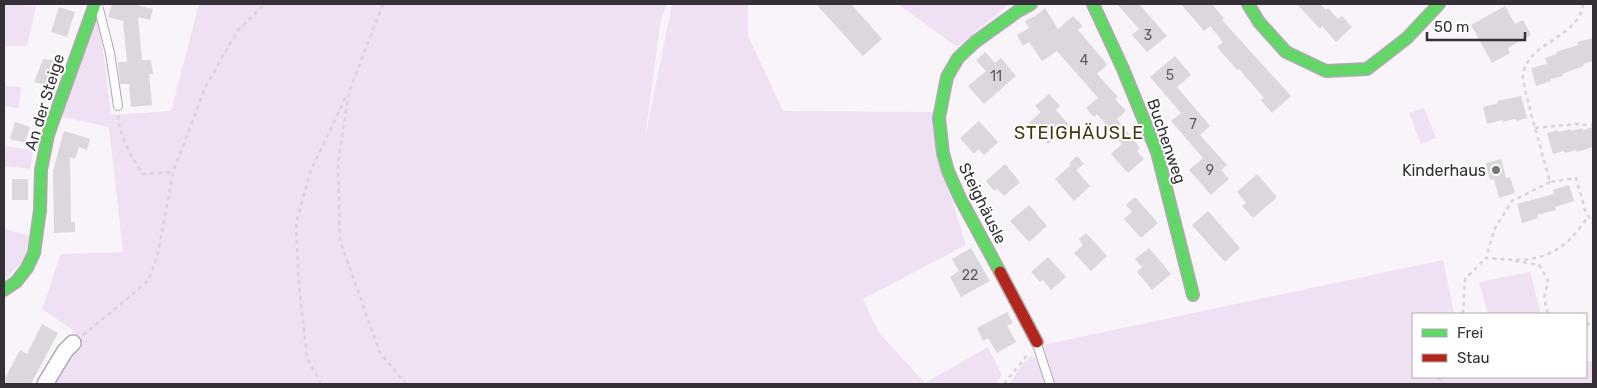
<svg xmlns="http://www.w3.org/2000/svg" width="1597" height="388" font-family="Rubik,sans-serif">
	<style>
		.green { fill: #efe0f4 }
		.building { fill: #dbd7dd }
		.lines { fill: none; stroke-linecap: round; stroke-linejoin: round }
		.lane-casing { stroke: #aeaab0; stroke-width: 10 }
		.street-casing { stroke: #aeaab0; stroke-width: 18 }
		.fast-casing { stroke: #aeaab0; stroke-width: 14 }
		.jam-casing { stroke: #aeaab0; stroke-width: 14 }
		.path { stroke: #d7d4d8; stroke-width: 2.5; stroke-dasharray: 4 4; stroke-linecap: butt }
		.lane { stroke: #fefdfe; stroke-width: 8 }
		.street { stroke: #fefdfe; stroke-width: 15 }
		.fast { stroke: #63d668; stroke-width: 11 }
		.jam { stroke: #b3261e; stroke-width: 11 }
		.poi-dot { fill: #7a757b; stroke: #fff; stroke-width: 2 }
		.labels { text-anchor: middle; stroke-width: 4; stroke-linejoin: round; paint-order: stroke }
		.number-label { font-size: 14px; fill: #5e5a60 }
		.street-label { font-size: 16px; fill: #353037; stroke: #fff }
		.poi-label { font-size: 16px; fill: #353037; stroke: #fff; text-anchor: end }
		.neighbourhood-label { font-size: 18px; letter-spacing: 1px; fill: #45360d; stroke: #fff }
	</style>
	<rect width="100%" height="100%" fill="#f9f4fa"/>
	<g class="green">
		<path d="M4,4L36,6L27,46H4Z"/>
		<path d="M199,4H667L661,18L645,138L672,4H748V36L783,111L932,112L943,171L966,245L863,299L879,333L925,383L988,347L1002,375L996,384H48L80,341L73,330L42,309L61,254L123,252L109,127L62,117L95,15L101,34L111,115L171,111Z"/>
		<path d="M898,4H1009L957,47Z"/>
		<path d="M4,86L21,87L19,108L4,106Z"/>
		<path d="M1424,108L1436,138L1421,144L1409,113Z"/>
		<path d="M4,146L33,150L30,169L4,166Z"/>
		<path d="M4,229L30,236L23,263L4,279Z"/>
		<path d="M1443,260L1454,314H1413V377H1586V361H1593V384H1054L1043,345Z"/>
		<path d="M1530,272L1541,314H1488L1479,282Z"/>
		<path d="M1031,356C1044,359 1043,373 1045,384H1009L1024,362Z"/>
	</g>
	<g class="building">
		<path d="M112,4H132L153,9L150,20L138,17L142,60H151L153,74H149L152,105L131,107L129,84H120L118,62H127L123,21L108,17Z"/>
		<path d="M816,4H851L882,39L863,56Z"/>
		<path d="M1117,4H1139L1167,36L1147,52L1132,35L1139,29Z"/>
		<path d="M1181,4H1212L1224,18L1222,20L1291,96L1272,113L1261,100L1264,98L1239,69L1237,70L1217,47L1223,42L1210,26L1204,31Z"/>
		<path d="M1297,4H1320L1326,10L1328,8L1338,19L1342,16L1352,27L1336,42L1322,26L1320,29Z"/>
		<path d="M1505,6L1515,24L1523,20L1531,35L1508,48L1510,53L1492,63L1471,25Z"/>
		<path d="M59,7L75,12L67,37L51,32Z"/>
		<path d="M1045,8L1058,29L1073,16L1083,26L1078,30L1106,63L1107,65L1097,74L1118,97L1115,99L1126,111L1117,119L1140,148L1137,151L1144,159L1128,173L1111,154L1122,144L1116,138L1117,137L1097,114L1094,117L1086,108L1098,98L1057,51L1042,61L1029,42L1023,46L1017,35L1029,28L1025,21L1037,15Z"/>
		<path d="M1593,38V61L1583,64L1584,66L1562,74L1563,76L1551,79V81L1536,86L1531,68L1547,64L1545,58L1557,54L1556,52L1578,45L1577,42Z"/>
		<path d="M985,52L995,63L1001,58L1016,76L984,104L968,86L986,71L976,60Z"/>
		<path d="M1175,56L1191,75L1177,87L1210,126L1200,135L1227,165L1221,170L1229,179L1211,195L1189,170L1203,158L1171,121L1181,113L1150,77Z"/>
		<path d="M43,59L59,61L49,86L34,82Z"/>
		<path d="M1049,94L1060,106L1056,110L1069,125L1048,144L1029,123L1041,112L1035,106Z"/>
		<path d="M1521,96L1527,118L1516,121L1515,119L1503,122L1502,120L1487,124L1483,107L1498,103L1497,101Z"/>
		<path d="M979,121L998,142L984,155L979,149L974,154L960,138Z"/>
		<path d="M15,122L30,127L25,143L10,139Z"/>
		<path d="M1593,127V147L1577,152L1576,150L1565,153L1564,151L1553,154L1547,133L1558,130L1559,132L1570,129L1571,131L1582,128L1583,130Z"/>
		<path d="M64,131L90,139L87,150L79,147L75,159L70,157L71,222H75V232L54,233L53,171Z"/>
		<path d="M1077,156L1084,164L1076,170L1090,186L1074,201L1055,179L1071,165L1069,163Z"/>
		<path d="M1501,159L1506,178L1510,177L1515,193L1499,198L1494,179L1490,180L1486,163Z"/>
		<path d="M1005,164L1020,182L1004,196L997,189L994,191L986,181Z"/>
		<path d="M1257,174L1277,197L1253,218L1242,206L1246,203L1237,192Z"/>
		<rect x="12" y="179" width="16" height="21"/>
		<path d="M1569,185L1574,201L1555,207L1556,210L1537,215L1538,218L1522,223L1517,204L1554,194L1553,190Z"/>
		<path d="M1135,197L1158,223L1141,238L1124,219L1132,212L1126,205Z"/>
		<path d="M1029,205L1047,226L1029,242L1010,221Z"/>
		<path d="M1208,211L1240,248L1225,262L1192,225Z"/>
		<path d="M1086,233L1107,256L1091,271L1074,253L1083,245L1079,239Z"/>
		<path d="M971,248L990,281L961,297L950,277L959,271L952,259Z"/>
		<path d="M1149,248L1171,274L1152,290L1137,272L1142,267L1135,259Z"/>
		<path d="M1048,257L1066,277L1051,290L1043,280L1040,282L1031,272Z"/>
		<path d="M1007,312L1013,323L1007,326L1016,342L997,353L988,338L983,341L977,328Z"/>
		<path d="M42,324L58,333L31,384H4V380L20,350L27,354Z"/>
	</g>
	<g class="lines">
		<g class="lane-casing">
			<g id="lane">
				<path d="M99,9L110,53L118,106"/>
				<path d="M1037,344L1050,384"/>
			</g>
		</g>
		<g class="street-casing">
			<path id="street" d="M45,384L65,351L73,343"/>
		</g>
		<g class="fast-casing">
			<g id="fast">
				<path d="M1093,4L1123,69L1157,152L1193,295"/>
				<path d="M1248,4L1259,22L1286,52L1326,71L1367,69L1407,38L1439,4"/>
				<path d="M1000,272L960,198L948,171L943,153L939,118L947,77L958,58L975,42L1018,11L1031,4"/>
				<path d="M4,290L16,282L27,268L34,253L40,210L41,170L48,135L95,4"/>
			</g>
		</g>
		<g class="jam-casing">
			<path id="jam" d="M1000,272L1037,342"/>
		</g>
		<g class="path">
			<path d="M383,4L349,92L338,163L340,240L380,353L406,384"/>
			<path d="M1583,4C1579,38 1529,41 1523,74C1522,79 1525,87 1526,93C1533,123 1542,152 1550,182L1576,178L1585,210L1593,224"/>
			<path d="M118,115C120,138 130,155 143,174L173,172"/>
			<path d="M1535,128L1576,124L1593,125"/>
			<path d="M1550,182L1512,201L1494,230L1486,258C1515,260 1536,264 1562,246C1572,239 1581,226 1589,216"/>
			<path d="M1515,261L1539,265L1548,280L1544,298L1548,314"/>
			<path d="M1463,314L1465,279L1486,258"/>
			<path d="M1586,324H1593"/>
			<path d="M83,335L122,303L148,281L157,258L173,172L206,86L238,30L265,4"/>
			<path d="M1438,377L1444,384"/>
			<path d="M321,384L307,358L299,285L296,223L311,170L347,95"/>
			<path d="M1004,384L1028,354"/>
		</g>
		<use href="#lane" class="lane"/>
		<use href="#street" class="street"/>
		<use href="#fast" class="fast"/>
		<use href="#jam" class="jam"/>
	</g>
	<circle class="poi-dot" cx="1496" cy="170" r="5"/>
	<g class="labels">
		<g class="number-label">
			<text x="1148" y="40">3</text>
			<text x="1084" y="65">4</text>
			<text x="1170" y="80">5</text>
			<text x="996" y="81">11</text>
			<text x="1193" y="129">7</text>
			<text x="1210" y="175">9</text>
			<text x="970" y="280">22</text>
		</g>
		<g class="street-label">
			<text transform="translate(44 102) rotate(-73)" y="6">An der Steige</text>
			<text transform="translate(1167 141) rotate(71)" y="6">Buchenweg</text>
			<text transform="translate(983 203) rotate(64)" y="6">Steighäusle</text>
		</g>
		<g class="poi-label">
			<text x="1486" y="176">Kinderhaus</text>
		</g>
		<g class="neighbourhood-label">
			<text x="1079" y="139">STEIGHÄUSLE</text>
		</g>
	</g>
	<rect width="1597" height="388" fill="none" stroke="#353037" stroke-width="10"/>
	<rect x="1412" y="313" width="175" height="65" fill="#ffffff" stroke="#aeacaf"/>
	<rect x="1422" y="329" width="25" height="8" fill="#63d668" stroke="#aeacaf"/>
	<text x="1457" y="338" font-size="15" fill="#353037">Frei</text>
	<rect x="1422" y="354" width="25" height="8" fill="#b3261e" stroke="#aeacaf"/>
	<text x="1457" y="363" font-size="15" fill="#353037">Stau</text>
	<path d="M1427 32v8h98v-8" fill="none" stroke="#353037" stroke-width="2.5"/>
	<text x="1434" y="32" font-size="15" fill="#353037" stroke="#ffffff" stroke-width="4" paint-order="stroke">50 m</text>
</svg>
